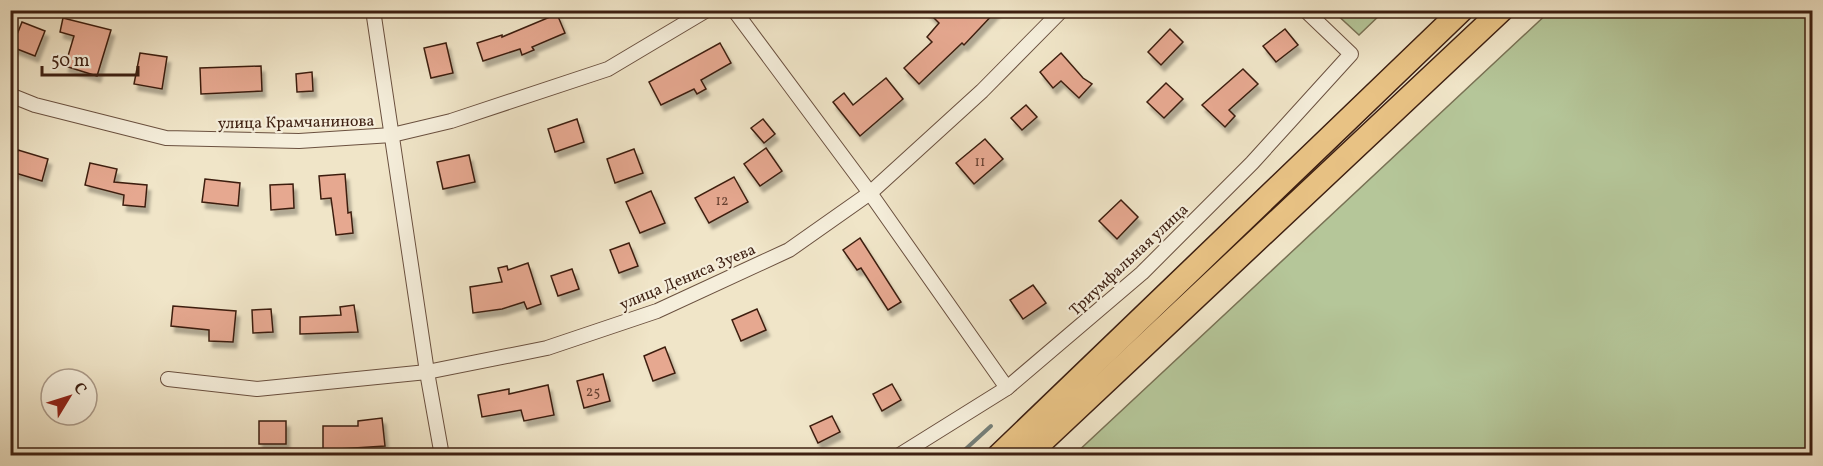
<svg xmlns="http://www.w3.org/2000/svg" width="1823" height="466" font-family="Vollkorn,serif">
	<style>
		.green { fill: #b5c699; stroke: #797255; stroke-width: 1.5 }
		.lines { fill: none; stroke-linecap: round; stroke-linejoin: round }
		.stream { stroke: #757e77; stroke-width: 4 }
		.building { fill: #e6a890; stroke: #3d1f11; stroke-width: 1.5; filter: url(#shadow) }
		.minor-casing { stroke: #6a503f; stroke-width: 16 }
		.primary-casing { stroke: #3d1f11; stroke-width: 25 }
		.minor { stroke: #f5eedb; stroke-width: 14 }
		.primary { stroke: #e8c284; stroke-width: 22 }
		.labels { text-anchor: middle; stroke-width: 4.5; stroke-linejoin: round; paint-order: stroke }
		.number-label { font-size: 14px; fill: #674131 }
		.street-label { font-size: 16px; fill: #3d1f11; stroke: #f5eedb }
	</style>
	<defs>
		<filter id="shadow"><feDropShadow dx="3.5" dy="6" stdDeviation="1.5" flood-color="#0004"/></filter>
	</defs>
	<rect width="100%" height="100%" fill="#f0e5c8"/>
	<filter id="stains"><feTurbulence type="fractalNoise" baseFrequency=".00333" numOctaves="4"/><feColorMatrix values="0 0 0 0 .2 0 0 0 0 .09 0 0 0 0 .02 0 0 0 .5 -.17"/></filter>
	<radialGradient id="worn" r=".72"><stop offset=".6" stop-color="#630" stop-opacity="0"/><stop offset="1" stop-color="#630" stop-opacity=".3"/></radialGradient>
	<g class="green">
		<path d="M1551,10L1812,11V455H1074Z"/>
		<path d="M1333,11H1384L1359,35Z"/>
	</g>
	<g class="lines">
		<path class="stream" d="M958,456L991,426"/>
	</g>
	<g class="building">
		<path d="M926,10H997L964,45L962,43L919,84L904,68L932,42L927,37L939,23Z"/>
		<path d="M557,14L565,33L532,47L534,50L522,55L520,49L483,61L477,43L502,35V37Z"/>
		<path d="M63,18L111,30L97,76L65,66L74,36L60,32Z"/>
		<path d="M22,22L45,31L35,56L12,47Z"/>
		<path d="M1170,29L1183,42L1161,65L1148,52Z"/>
		<path d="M1285,29L1298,45L1276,62L1263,46Z"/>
		<path d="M446,43L453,73L431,78L424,48Z"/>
		<path d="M720,43L731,63L701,80L706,89L697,94L694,89L661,105L649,82Z"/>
		<path d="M140,53L167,57L162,89L134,84Z"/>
		<path d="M1061,53L1083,78L1092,84L1079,98L1061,81L1053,88L1040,72Z"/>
		<path d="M261,66L262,91L201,94L200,68Z"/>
		<path d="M1243,69L1258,84L1229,110L1235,116L1225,127L1202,105Z"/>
		<path d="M312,72L313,91L297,92L296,74Z"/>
		<path d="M886,78L903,99L860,136L833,102L844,93L853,105Z"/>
		<path d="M1166,83L1183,99L1164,118L1147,102Z"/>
		<path d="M1026,105L1037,117L1022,130L1011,118Z"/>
		<path d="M577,119L584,142L555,152L548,129Z"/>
		<path d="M763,119L775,134L764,143L751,128Z"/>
		<path d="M985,139L1003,159L974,184L956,163Z"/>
		<path d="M766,148L782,171L760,186L744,164Z"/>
		<path d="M634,149L643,173L615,183L607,159Z"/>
		<path d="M18,150L48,159L42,181L12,172Z"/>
		<path d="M469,155L475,182L443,189L437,162Z"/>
		<path d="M90,163L117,169L114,182L147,185L145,207L123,205L124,195L85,185Z"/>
		<path d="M345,174L348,213L351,212L353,233L336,235L331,198L321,199L319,176Z"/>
		<path d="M734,177L748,202L709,223L695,198Z"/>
		<path d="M205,179L240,183L238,206L202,202Z"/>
		<path d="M293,184L294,208L271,210L270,185Z"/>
		<path d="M651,191L665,223L640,233L626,202Z"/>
		<path d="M1121,200L1138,217L1117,239L1099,221Z"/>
		<path d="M860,238L901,302L888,310L861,268L857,270L843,250Z"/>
		<path d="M629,243L638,266L619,273L610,250Z"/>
		<path d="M528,263L541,304L527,309L524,302L502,309L473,313L470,287L502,282L498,268L507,266L508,270Z"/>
		<path d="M572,269L579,289L558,296L551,276Z"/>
		<path d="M1033,285L1046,303L1023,319L1010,300Z"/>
		<path d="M354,305L358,332L300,334V317L341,315L340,307Z"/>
		<path d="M173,306L236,311L233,342L209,341V330L171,326Z"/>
		<path d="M271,309L273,332L253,333L252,310Z"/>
		<path d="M757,309L766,330L741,341L732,320Z"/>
		<path d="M665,347L675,373L653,381L644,356Z"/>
		<path d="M603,374L610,401L584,408L577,381Z"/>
		<path d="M892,384L901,400L882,411L873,394Z"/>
		<path d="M548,385L554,415L524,421L521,410L482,417L478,395L509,389V394Z"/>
		<path d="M832,416L840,432L818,443L810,426Z"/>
		<path d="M382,418L385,446L323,450V426H358V421Z"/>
		<rect x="259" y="421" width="27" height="23"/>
	</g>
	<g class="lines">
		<g class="minor-casing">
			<g id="minor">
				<path d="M373,10L427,372L442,456"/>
				<path d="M734,10L870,193L1007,388"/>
				<path d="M10,95L35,105L166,138L299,141L392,135L451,121L608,69L707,10"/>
				<path d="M168,379L257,389L427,372L547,348L657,311L789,250L870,193L982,91L1062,10"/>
				<path d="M898,456L1007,388L1142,273L1252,163L1351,54L1305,10"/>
			</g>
		</g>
		<g class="primary-casing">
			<g id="primary">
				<path d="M998,456L1462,10"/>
				<path d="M1027,456L1502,10"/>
			</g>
		</g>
		<use href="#minor" class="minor"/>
		<use href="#primary" class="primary"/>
	</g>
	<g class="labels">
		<g class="number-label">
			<text x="980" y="166">11</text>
			<text x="722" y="205">12</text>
			<text x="593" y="396">25</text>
		</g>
		<g class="street-label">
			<text transform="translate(296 121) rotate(-1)" y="6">улица Крамчанинова</text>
			<text transform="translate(1128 259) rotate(-43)" y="6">Триумфальная улица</text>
			<text transform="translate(687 276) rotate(-23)" y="6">улица Дениса Зуева</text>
		</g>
	</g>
	<rect width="1823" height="466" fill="none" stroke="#f0e5c8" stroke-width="36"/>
	<rect x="12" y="12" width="1799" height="442" fill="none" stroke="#3d1f11" stroke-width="3"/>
	<rect x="18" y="18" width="1787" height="430" fill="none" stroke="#3d1f11" stroke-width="1.5"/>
	<g transform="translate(69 397) rotate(52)"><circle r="28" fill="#f5eedb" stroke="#ab9b8a" stroke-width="1.5"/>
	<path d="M0-4.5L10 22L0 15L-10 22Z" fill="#8f2418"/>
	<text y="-9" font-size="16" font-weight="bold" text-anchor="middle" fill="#3d1f11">С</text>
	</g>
	<path d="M42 66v9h96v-9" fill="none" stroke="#3d1f11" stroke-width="3"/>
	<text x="51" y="66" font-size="18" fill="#3d1f11" stroke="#f5eedb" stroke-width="4.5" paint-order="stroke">50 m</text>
	<rect width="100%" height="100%" filter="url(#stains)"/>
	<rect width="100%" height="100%" fill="url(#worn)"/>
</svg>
